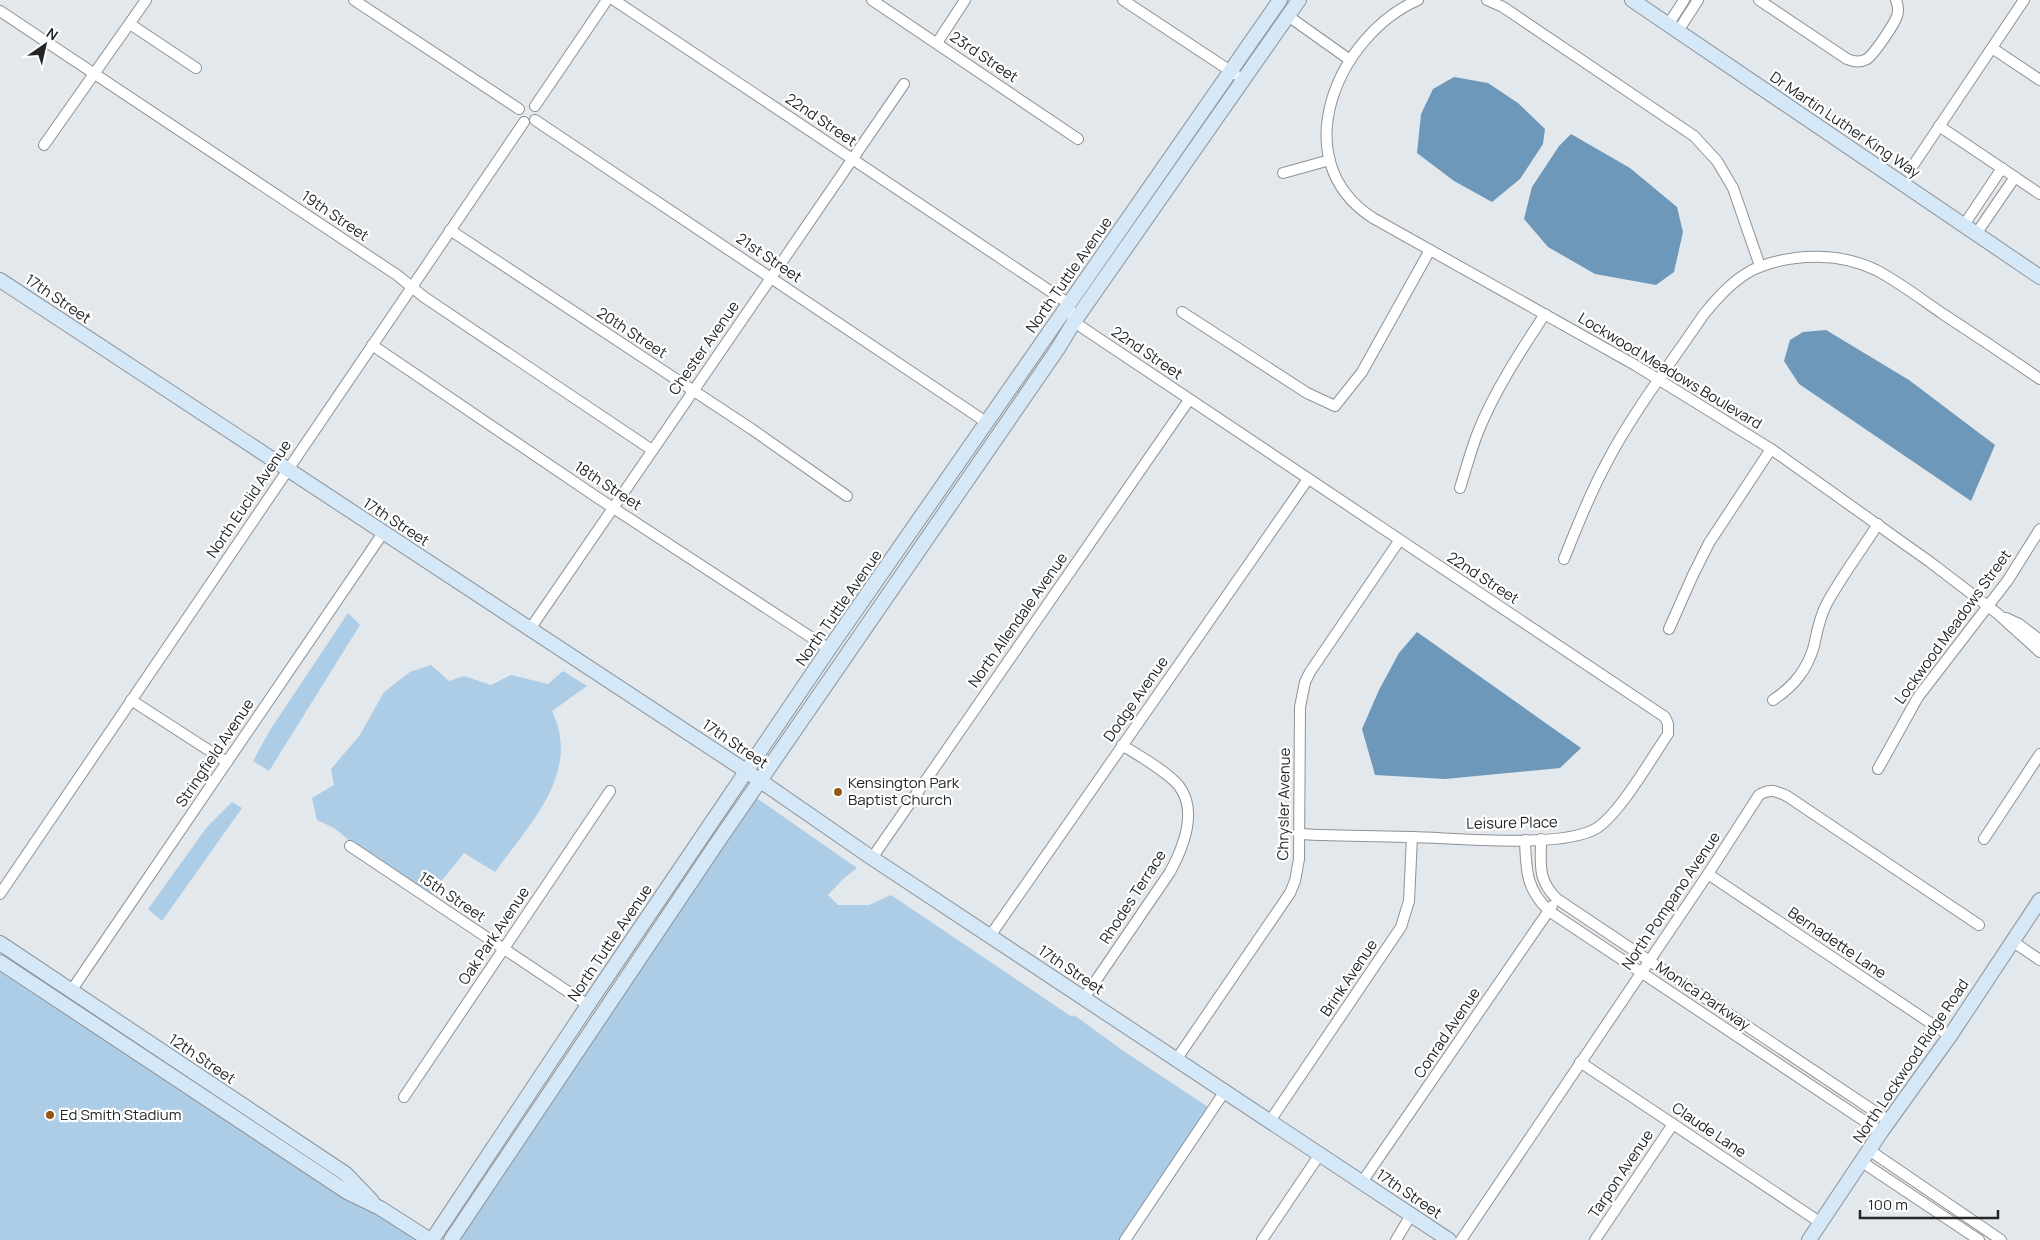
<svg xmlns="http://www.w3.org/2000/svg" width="2040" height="1240" font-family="Manrope,sans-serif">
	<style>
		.green { fill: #adcce6 }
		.water { fill: #6e98ba }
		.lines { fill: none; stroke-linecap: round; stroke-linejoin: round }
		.street-casing { stroke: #8e9296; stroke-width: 12 }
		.secondary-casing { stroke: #8e9296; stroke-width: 16 }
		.street { stroke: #fff; stroke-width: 10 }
		.secondary { stroke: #d5e8f7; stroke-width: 14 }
		.poi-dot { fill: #915713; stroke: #fff; stroke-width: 2 }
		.labels { text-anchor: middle; stroke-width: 4.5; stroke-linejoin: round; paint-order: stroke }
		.street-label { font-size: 15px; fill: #242627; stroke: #fff }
		.poi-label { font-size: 15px; fill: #242627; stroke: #fff; text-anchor: start }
	</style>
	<rect width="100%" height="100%" fill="#e3e8ec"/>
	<g class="green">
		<path d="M348,613L360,625L269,771L253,761L270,730Z"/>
		<path d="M431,665L449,681L464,676L491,685L511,675L548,684L563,671L587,686L552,711C582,772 529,825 495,872L464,853L431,894L349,840L334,828L317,820L312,798L334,785L331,769L360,735L384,692L410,672Z"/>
		<path d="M755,797L857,868L843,879L828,895L838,905H869L891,895L1072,1017L1074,1015L1122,1050L1208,1107L1119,1240H457Z"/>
		<path d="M232,802L242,808L162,921L148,909L207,827Z"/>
		<path d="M0,969L377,1213L420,1240H0Z"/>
	</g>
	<g class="water">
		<path d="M1454,77L1488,83L1518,103L1545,129L1543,144L1520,179L1492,202L1454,181L1417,153L1421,114L1433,89Z"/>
		<path d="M1571,134L1630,168L1677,207L1683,232L1674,272L1656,285L1595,274L1548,247L1524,219L1532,187L1559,146Z"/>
		<path d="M1826,330L1909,380L1995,445L1971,501L1799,384L1784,361L1790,340L1803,332Z"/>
		<path d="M1417,632L1581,748L1560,768L1445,779L1375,775L1362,729L1379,690L1399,653Z"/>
	</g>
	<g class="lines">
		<g class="street-casing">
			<g id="street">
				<path d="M354,0L519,109"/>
				<path d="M614,0L1068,303L1074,322C1270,455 1469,584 1665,717L1668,724V734C1651,759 1620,813 1597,828C1563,849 1456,838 1413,837C1375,836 1337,836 1299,834"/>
				<path d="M872,0L1078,139"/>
				<path d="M1123,0L1235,74"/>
				<path d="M1418,0C1338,35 1283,160 1373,218L1635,365L1771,449L1930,562L1998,614L2040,652"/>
				<path d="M1487,0L1503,7L1694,136L1717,161L1733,188L1760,266"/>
				<path d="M1759,0L1847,59C1854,62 1860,63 1867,59C1874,54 1894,25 1897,16C1899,10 1898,5 1896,0"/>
				<path d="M0,11L397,275L424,297L652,450"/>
				<path d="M1288,16L1350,60"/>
				<path d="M130,24L196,68"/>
				<path d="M1668,25L1684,0"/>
				<path d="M1678,31L1698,0"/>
				<path d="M937,43L965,0"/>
				<path d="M1992,48L2040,80"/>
				<path d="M535,106L607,0"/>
				<path d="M535,120L986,422"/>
				<path d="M1939,126L2040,194"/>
				<path d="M44,145L146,0"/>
				<path d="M1914,164L2024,0"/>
				<path d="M1283,173L1330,160"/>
				<path d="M1964,225L2002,168"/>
				<path d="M450,230L753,430L847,496"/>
				<path d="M1976,234L2015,177"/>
				<path d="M1182,312L1307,393L1335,406L1362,372L1430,250"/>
				<path d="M372,345L598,498L829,649"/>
				<path d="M1460,488C1466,469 1471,450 1478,432C1495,390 1520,352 1545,314"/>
				<path d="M1564,559C1577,527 1589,495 1606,464C1633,412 1671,363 1704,314C1719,296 1738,274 1762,266C1798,253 1841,253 1876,270C1899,282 1921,299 1943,314C1975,335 2008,357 2040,379"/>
				<path d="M2006,618L2019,624L2040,640"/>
				<path d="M530,629L904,84"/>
				<path d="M1669,629L1693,575L1709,543L1771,449"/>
				<path d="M131,700L227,762"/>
				<path d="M1773,700C1794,686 1807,670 1814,646C1817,632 1819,619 1826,605C1841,577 1861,551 1878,524"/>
				<path d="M1878,769L1918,697L2008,580L2040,529"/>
				<path d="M1541,839C1541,865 1537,879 1557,899L1889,1121"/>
				<path d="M1984,839L2040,754"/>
				<path d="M1525,840C1526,870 1526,889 1549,911L1881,1132"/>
				<path d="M350,846L588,1005"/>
				<path d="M872,858L1189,400"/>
				<path d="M1708,874L1950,1036"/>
				<path d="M0,894L524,122"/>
				<path d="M990,936L1308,479"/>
				<path d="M2012,941L2040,960"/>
				<path d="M71,991L383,533"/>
				<path d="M1084,998L1170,872C1183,848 1198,811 1179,786C1168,772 1138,755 1122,745"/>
				<path d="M1176,1060L1290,893L1295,881L1299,859L1300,707L1305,682L1310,672L1399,541"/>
				<path d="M1580,1062L1821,1223"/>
				<path d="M404,1097L610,791"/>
				<path d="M1270,1121L1401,927L1409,901L1412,837"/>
				<path d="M1869,1150L2001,1240"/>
				<path d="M1862,1162L1979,1240"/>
				<path d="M1362,1182L1552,906"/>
				<path d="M1125,1240L1225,1091"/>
				<path d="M1262,1240L1320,1154"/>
				<path d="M1396,1240L1411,1215"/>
				<path d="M1461,1240L1708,874L1759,795C1770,788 1776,791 1787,796L1979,925"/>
				<path d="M1595,1240L1673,1124"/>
			</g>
		</g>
		<g class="secondary-casing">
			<g id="secondary">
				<path d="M1632,0L2040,277"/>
				<path d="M0,280L746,771L872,858L1449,1240"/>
				<path d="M0,943L346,1174L372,1201"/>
				<path d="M0,962L347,1192L380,1208L430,1240"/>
				<path d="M432,1240L588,1005L829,649L1280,0"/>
				<path d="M451,1240L715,846L1057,350L1074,322L1299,0"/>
				<path d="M1809,1240L1881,1132L1950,1036L2040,900"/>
			</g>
		</g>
		<use href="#street" class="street"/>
		<use href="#secondary" class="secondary"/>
	</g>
	<g class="poi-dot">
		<circle cx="838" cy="792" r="5"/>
		<circle cx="50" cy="1115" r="5"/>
	</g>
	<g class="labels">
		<g class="street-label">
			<text transform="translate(984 57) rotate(34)" y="5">23rd Street</text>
			<text transform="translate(821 120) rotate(34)" y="5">22nd Street</text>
			<text transform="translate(1845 125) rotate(34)" y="5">Dr Martin Luther King Way</text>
			<text transform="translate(335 216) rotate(34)" y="5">19th Street</text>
			<text transform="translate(769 258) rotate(34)" y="5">21st Street</text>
			<text transform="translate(1069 275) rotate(-55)" y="5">North Tuttle Avenue</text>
			<text transform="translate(58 299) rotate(34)" y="5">17th Street</text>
			<text transform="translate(632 333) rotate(33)" y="5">20th Street</text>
			<text transform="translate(704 348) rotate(-55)" y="5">Chester Avenue</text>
			<text transform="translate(1147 353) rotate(34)" y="5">22nd Street</text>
			<text transform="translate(1670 371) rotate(31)" y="5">Lockwood Meadows Boulevard</text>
			<text transform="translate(608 486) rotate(33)" y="5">18th Street</text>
			<text transform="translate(249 499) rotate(-56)" y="5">North Euclid Avenue</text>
			<text transform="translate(396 522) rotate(33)" y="5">17th Street</text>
			<text transform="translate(1483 578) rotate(33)" y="5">22nd Street</text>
			<text transform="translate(839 608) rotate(-55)" y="5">North Tuttle Avenue</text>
			<text transform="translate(1018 620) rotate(-55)" y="5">North Allendale Avenue</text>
			<text transform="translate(1953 627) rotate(-54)" y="5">Lockwood Meadows Street</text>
			<text transform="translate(1136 699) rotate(-55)" y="5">Dodge Avenue</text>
			<text transform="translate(735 744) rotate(34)" y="5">17th Street</text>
			<text transform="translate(215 753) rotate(-56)" y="5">Stringfield Avenue</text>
			<text transform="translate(1284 804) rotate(-89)" y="5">Chrysler Avenue</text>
			<text transform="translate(1512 823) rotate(-1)" y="5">Leisure Place</text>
			<text transform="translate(452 897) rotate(34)" y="5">15th Street</text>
			<text transform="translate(1133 897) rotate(-57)" y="5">Rhodes Terrace</text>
			<text transform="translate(1671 901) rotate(-56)" y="5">North Pompano Avenue</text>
			<text transform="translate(494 936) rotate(-56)" y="5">Oak Park Avenue</text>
			<text transform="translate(610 943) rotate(-56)" y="5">North Tuttle Avenue</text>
			<text transform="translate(1837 943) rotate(34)" y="5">Bernadette Lane</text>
			<text transform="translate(1071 970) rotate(34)" y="5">17th Street</text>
			<text transform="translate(1349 978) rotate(-56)" y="5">Brink Avenue</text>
			<text transform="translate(1703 996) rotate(34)" y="5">Monica Parkway</text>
			<text transform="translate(1447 1033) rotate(-56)" y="5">Conrad Avenue</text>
			<text transform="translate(202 1059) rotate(34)" y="5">12th Street</text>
			<text transform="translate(1911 1061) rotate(-56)" y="5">North Lockwood Ridge Road</text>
			<text transform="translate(1709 1130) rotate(34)" y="5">Claude Lane</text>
			<text transform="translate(1621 1174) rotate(-56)" y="5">Tarpon Avenue</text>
			<text transform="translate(1409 1194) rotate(34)" y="5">17th Street</text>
		</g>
		<g class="poi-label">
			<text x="848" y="788">Kensington Park<tspan x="848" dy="17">Baptist Church</tspan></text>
			<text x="60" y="1120">Ed Smith Stadium</text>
		</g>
	</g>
	<g transform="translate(45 45) rotate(34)" stroke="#ffffff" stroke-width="4" paint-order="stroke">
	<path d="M0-4L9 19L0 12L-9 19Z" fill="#242627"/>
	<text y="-8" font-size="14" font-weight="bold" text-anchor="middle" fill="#242627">N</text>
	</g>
	<path d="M1860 1210v8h138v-8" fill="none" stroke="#242627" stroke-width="2.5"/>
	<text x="1868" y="1210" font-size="15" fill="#242627" stroke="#ffffff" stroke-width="4" paint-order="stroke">100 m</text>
</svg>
